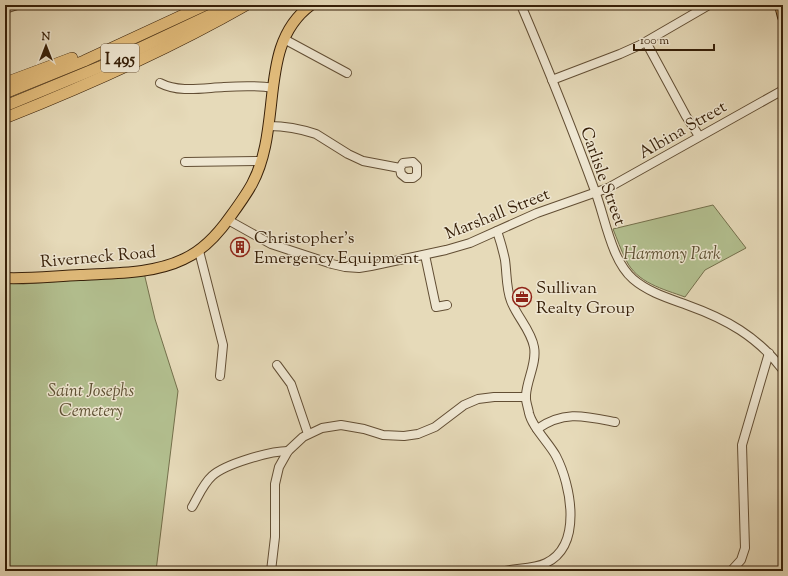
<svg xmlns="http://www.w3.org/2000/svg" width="788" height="576" font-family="'Sorts Mill Goudy',serif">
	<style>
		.green { fill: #b3c090; stroke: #74704c }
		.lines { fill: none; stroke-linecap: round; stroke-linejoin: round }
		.minor-casing { stroke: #624e34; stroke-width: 10 }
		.major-casing { stroke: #361f08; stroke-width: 12 }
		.highway-casing { stroke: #361f08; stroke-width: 12 }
		.minor { stroke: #efe7d2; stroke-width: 8 }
		.major { stroke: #e3bd7c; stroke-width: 10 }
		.highway { stroke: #e3bd7c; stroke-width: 11 }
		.labels { text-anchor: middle; stroke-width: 3; stroke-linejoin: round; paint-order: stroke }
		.shield { fill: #efe7d2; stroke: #6e5b45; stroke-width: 1 }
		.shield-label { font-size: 16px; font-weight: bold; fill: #361f08 }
		.street-label { font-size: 17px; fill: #361f08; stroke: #efe7d2 }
		.poi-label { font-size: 17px; fill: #361f08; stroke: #efe7d2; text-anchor: start }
		.park-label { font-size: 17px; font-style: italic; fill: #5c4f31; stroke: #efe7d2 }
	</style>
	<rect width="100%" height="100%" fill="#e6dab9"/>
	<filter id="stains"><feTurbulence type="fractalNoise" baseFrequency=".005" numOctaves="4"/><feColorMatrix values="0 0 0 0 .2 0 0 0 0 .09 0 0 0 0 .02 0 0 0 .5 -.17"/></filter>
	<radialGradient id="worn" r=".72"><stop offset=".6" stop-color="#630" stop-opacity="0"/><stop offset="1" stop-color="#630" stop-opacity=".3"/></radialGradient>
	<g class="green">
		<path d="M713,205L746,248L705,270L685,297C663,289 637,283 626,260C621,250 617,239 613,229Z"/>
		<path d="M145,275V277L155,319L178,391L156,571H5V283L23,284Z"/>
	</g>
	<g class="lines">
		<g class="minor-casing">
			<g id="minor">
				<path d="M521,5C547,66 572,128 595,191C605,217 611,260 633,279C648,292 668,298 687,305C726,319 757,336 783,370"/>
				<path d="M5,9L17,5"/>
				<path d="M284,39L347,73"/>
				<path d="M646,42L686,116L699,136"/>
				<path d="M552,80L620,54L640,45L709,5"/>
				<path d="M160,83C179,93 203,88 224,87C240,86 256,85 273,88"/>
				<path d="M269,126C284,126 301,129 316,134L348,154L363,161L400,168L403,163L413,162L417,166V175L413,178H406L401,174L400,168"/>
				<path d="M185,162L261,161"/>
				<path d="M228,220L271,244L332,264L345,267L359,268L371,266L446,250L470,243L537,213L608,188L783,90"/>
				<path d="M497,231C500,240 503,250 505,260C507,274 506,288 511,301C517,317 531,330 534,347C537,363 527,379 526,395C525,400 528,407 529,413C532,427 549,443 556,456C571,485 583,545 546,563C534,569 517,568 504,571"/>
				<path d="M199,251L223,345L220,376"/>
				<path d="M425,255L436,307L447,305"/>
				<path d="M277,365L291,384L308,434"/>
				<path d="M537,429C564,410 585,416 615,422"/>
				<path d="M192,507C198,497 203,484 212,476C225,464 270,451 288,451"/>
				<path d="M271,571L275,537V484L279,467L288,451L303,437L322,428L341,425L364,429L383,435L404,436L418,434L435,427L464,405L478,399L494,397H526"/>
				<path d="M731,571L741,560L745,548L742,445L769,353"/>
			</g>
		</g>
		<g class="major-casing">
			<g id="major">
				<path d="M780,5L783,17"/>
				<path d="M5,278C30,279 55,276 80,275C115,273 153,274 184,259C204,250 218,234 230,217C238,206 246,195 252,184C265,160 268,132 271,105C275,68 278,29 311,5"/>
			</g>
		</g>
		<g class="highway-casing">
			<g id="highway">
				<path d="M5,83L72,58"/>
				<path d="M5,93L84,61L205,5"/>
				<path d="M5,106L102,66L232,5"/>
				<path d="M5,118C88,85 169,49 246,5"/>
			</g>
		</g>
		<use href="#minor" class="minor"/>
		<use href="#major" class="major"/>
		<use href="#highway" class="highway"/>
	</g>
	<defs>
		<g id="building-ring" transform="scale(1)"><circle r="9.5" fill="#efe7d2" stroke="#8f2418" stroke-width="1.5"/><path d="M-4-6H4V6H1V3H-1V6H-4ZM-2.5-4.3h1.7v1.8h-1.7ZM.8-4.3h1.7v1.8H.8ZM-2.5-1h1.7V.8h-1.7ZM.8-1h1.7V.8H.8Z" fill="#8f2418"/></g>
		<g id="office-ring" transform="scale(1)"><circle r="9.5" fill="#efe7d2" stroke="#8f2418" stroke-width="1.5"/><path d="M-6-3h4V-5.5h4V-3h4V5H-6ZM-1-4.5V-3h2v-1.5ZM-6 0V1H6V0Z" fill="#8f2418"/></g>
	</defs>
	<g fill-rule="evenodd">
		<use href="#building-ring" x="240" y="247"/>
		<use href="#office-ring" x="522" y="297"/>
	</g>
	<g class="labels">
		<rect class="shield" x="101" y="44" width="38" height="28" rx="3"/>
		<g class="shield-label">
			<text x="120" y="64">I 495</text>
		</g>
		<g class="street-label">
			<text transform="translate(682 129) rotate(-30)" y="6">Albina Street</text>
			<text transform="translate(604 176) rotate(70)" y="6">Carlisle Street</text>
			<text transform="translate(497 213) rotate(-22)" y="6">Marshall Street</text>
			<text transform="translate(98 256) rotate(-5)" y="6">Riverneck Road</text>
		</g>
		<g class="poi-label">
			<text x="254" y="243">Christopher's<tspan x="254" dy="20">Emergency Equipment</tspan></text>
			<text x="536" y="293">Sullivan<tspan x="536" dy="20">Realty Group</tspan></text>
		</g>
		<g class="park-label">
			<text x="672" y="259">Harmony Park</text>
			<text x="91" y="396">Saint Josephs<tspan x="91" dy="20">Cemetery</tspan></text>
		</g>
	</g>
	<rect width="788" height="576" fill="none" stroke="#e6dab9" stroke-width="20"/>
	<rect x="6" y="6" width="776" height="564" fill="none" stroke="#361f08" stroke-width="2"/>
	<rect x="10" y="10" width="768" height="556" fill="none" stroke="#361f08"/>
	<g transform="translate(46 46)" stroke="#efe7d2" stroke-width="3" paint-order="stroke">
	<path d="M0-3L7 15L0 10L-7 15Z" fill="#361f08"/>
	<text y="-6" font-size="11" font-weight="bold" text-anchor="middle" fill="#361f08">N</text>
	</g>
	<path d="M634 44v6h80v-6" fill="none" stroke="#361f08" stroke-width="2"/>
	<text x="640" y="44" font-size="12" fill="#361f08" stroke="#efe7d2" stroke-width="3" paint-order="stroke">100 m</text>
	<rect width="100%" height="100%" filter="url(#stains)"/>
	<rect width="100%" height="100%" fill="url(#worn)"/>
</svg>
